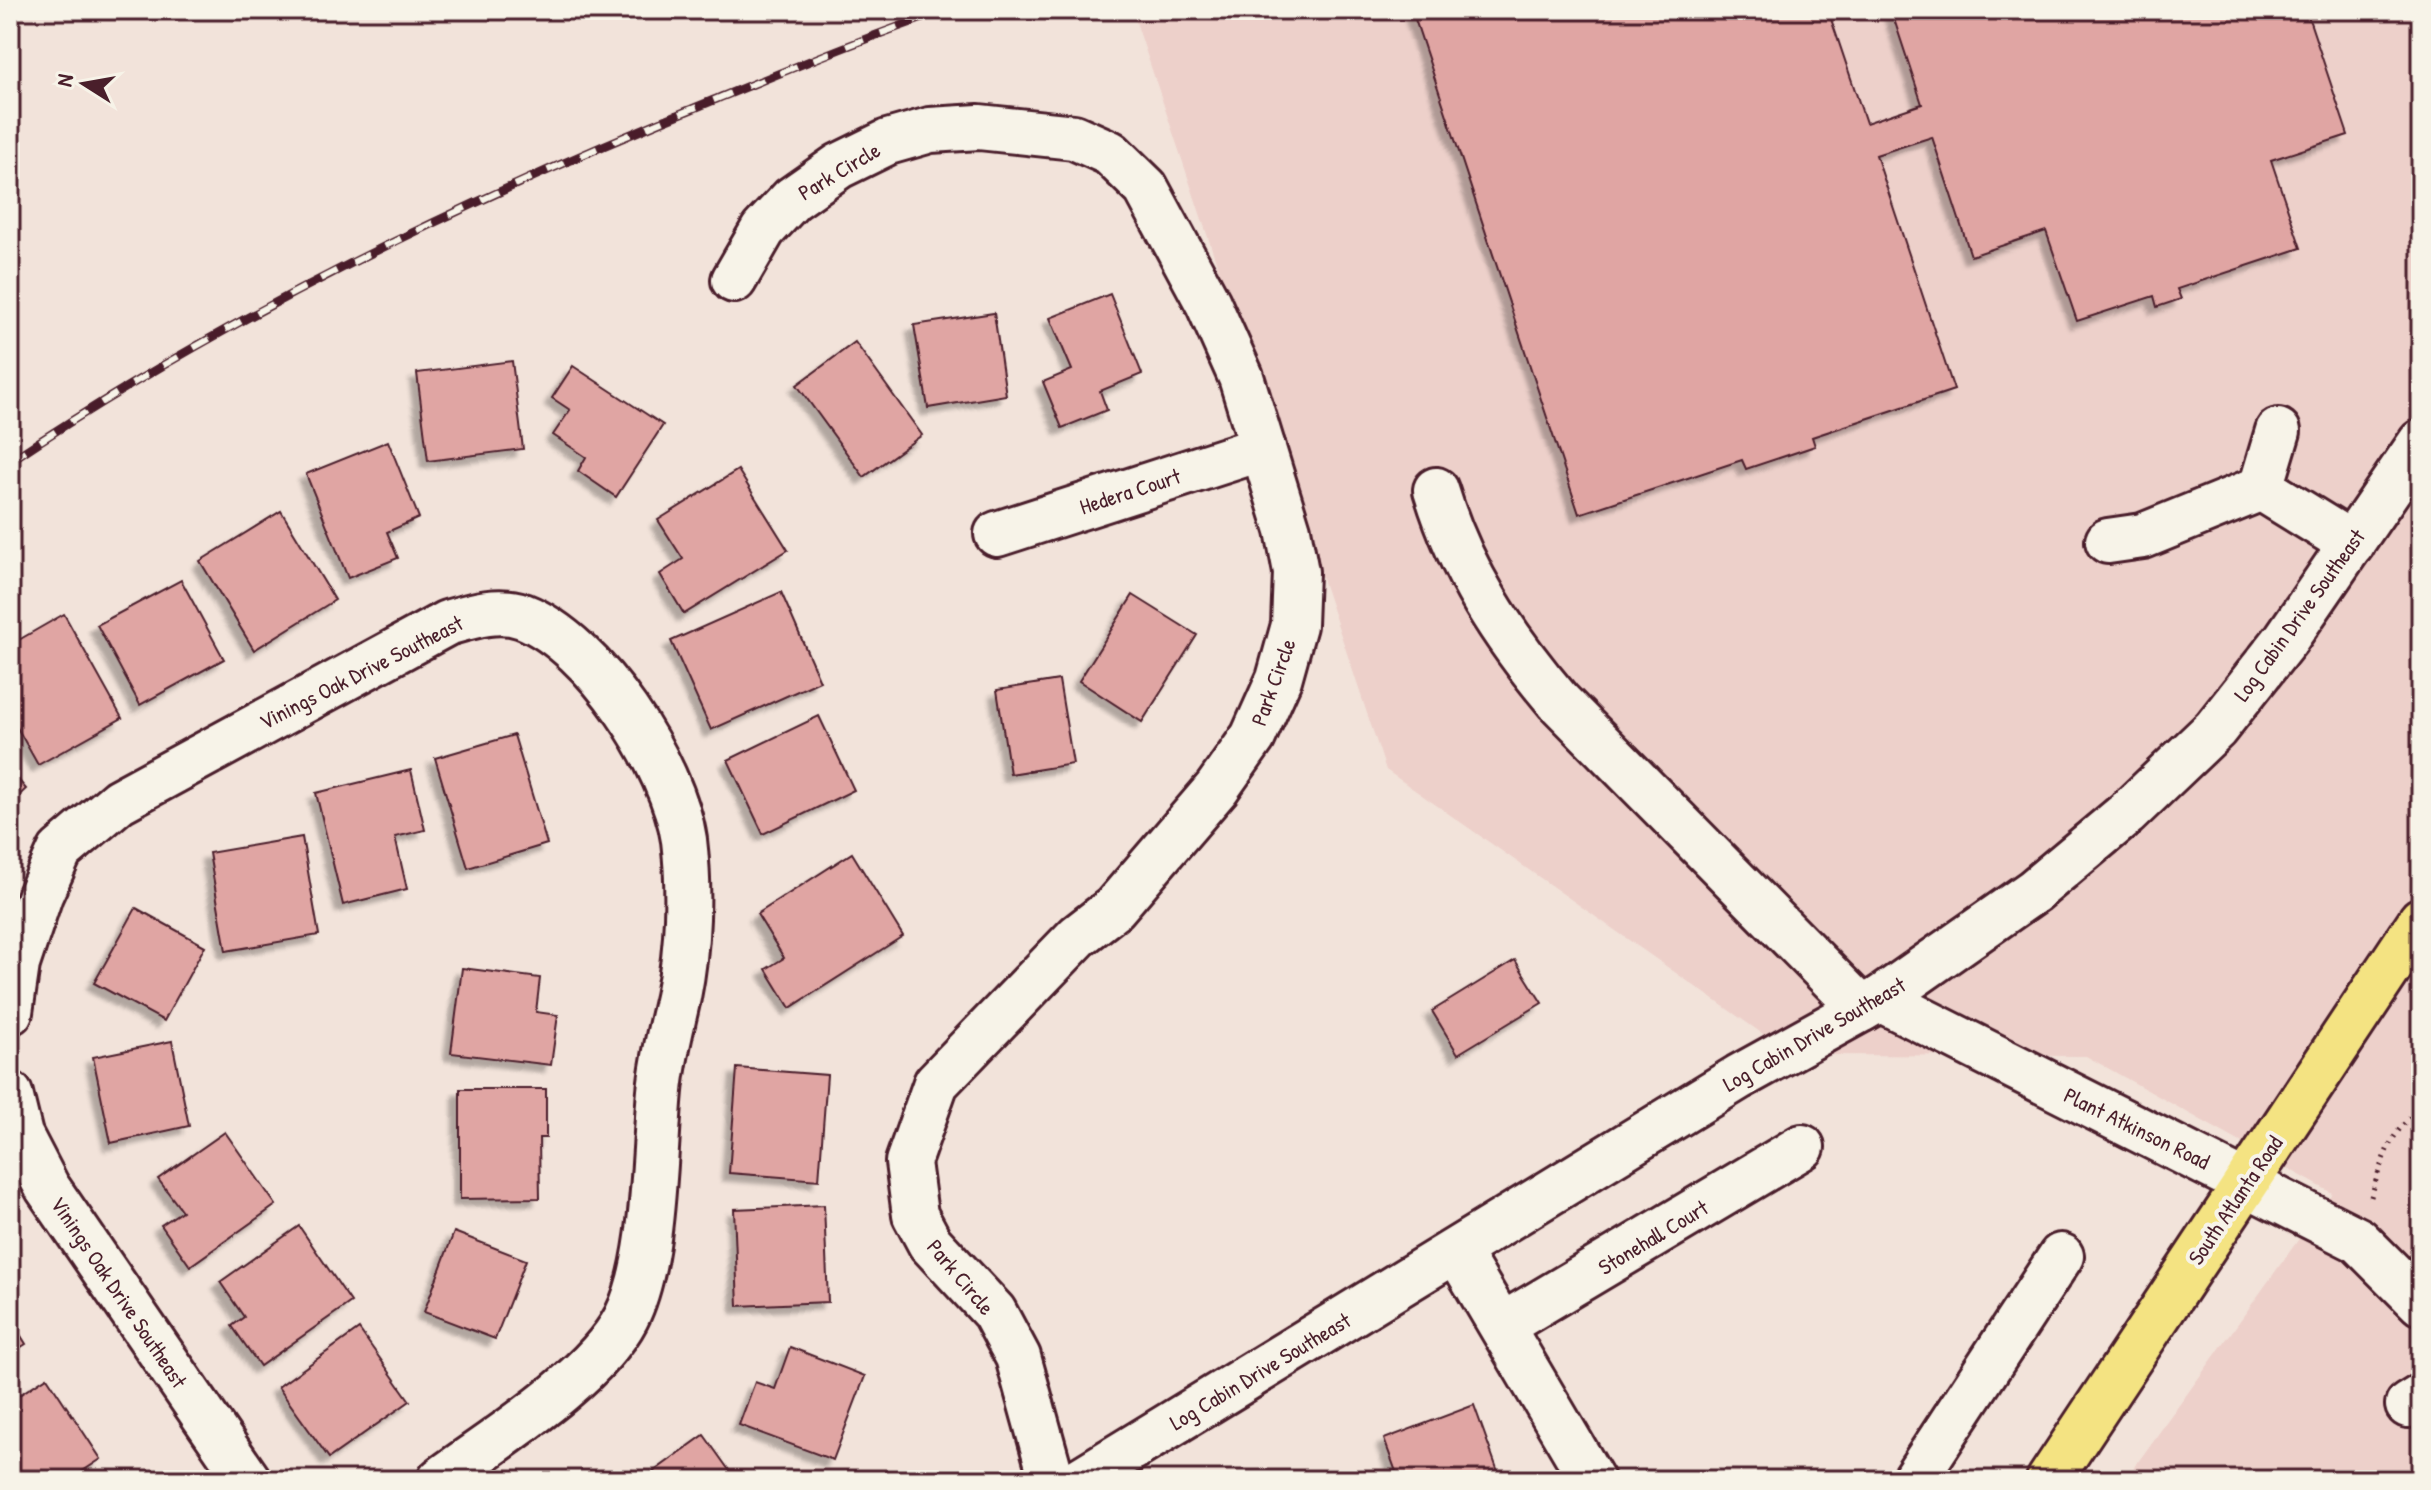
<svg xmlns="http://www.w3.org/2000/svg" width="2431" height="1490" font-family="'Patrick Hand',sans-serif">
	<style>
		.built { fill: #edd0ca }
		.building { fill: #e0a5a3; stroke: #4a1f2b; stroke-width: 2; filter: url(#shadow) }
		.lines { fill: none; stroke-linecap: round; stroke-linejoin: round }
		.minor-casing { stroke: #4a1f2b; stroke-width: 50 }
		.major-casing { stroke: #4a1f2b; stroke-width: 50 }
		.path { stroke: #4a1f2b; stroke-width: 5; stroke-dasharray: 2 6; stroke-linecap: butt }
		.minor { stroke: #f7f3e8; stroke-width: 44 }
		.major { stroke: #f4e382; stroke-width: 44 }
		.rail-casing { stroke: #4a1f2b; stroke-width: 9 }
		.rail { stroke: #f7f3e8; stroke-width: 6; stroke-dasharray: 18; stroke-linecap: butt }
		.labels { text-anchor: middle; stroke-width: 8; stroke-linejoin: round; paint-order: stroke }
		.street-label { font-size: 22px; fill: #4a1f2b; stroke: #f7f3e8 }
	</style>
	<defs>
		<filter id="shadow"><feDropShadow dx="-7" dy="7" stdDeviation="2" flood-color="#0004"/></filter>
	</defs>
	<rect width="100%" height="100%" fill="#f2e3da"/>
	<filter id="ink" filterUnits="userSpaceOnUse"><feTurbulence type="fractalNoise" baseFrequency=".0125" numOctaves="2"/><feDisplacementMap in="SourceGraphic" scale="16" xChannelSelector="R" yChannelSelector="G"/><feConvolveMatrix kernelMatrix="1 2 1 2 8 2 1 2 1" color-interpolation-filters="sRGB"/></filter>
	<g filter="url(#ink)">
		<path class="built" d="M1132,10H2421V1480H2125L2332,1193L2086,1056L1793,1055L1386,770Z"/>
		<g class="building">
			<path d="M1412,10H1828L1866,123L1922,104L1891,10H2306L2348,135L2271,160L2301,248L2177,289L2181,299L2157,307L2154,296L2077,321L2046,231L1971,256L1932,137L1876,155L1954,390L1812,437L1815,446L1746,469L1742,460L1579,514Z"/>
			<path d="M1110,294L1142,374L1100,391L1107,410L1062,428L1043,382L1072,370L1050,318Z"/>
			<path d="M994,313L1006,395L928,408L914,325Z"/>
			<path d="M855,342L922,435L864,477L797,385Z"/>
			<path d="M512,361L523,449L428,461L417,373Z"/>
			<path d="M573,366L663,425L616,497L578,471L586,457L553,435L570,410L552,398Z"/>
			<path d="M388,441L419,518L387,532L398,558L348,578L306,474Z"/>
			<path d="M738,470L788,550L684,614L660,574L683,559L658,520Z"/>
			<path d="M281,511L335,600L254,650L200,561Z"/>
			<path d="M181,580L224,659L140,705L97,625Z"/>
			<path d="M781,592L820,681L711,730L671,641Z"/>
			<path d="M1133,595L1197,635L1142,722L1079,681Z"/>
			<path d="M64,614L122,718L38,765L10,715V645Z"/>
			<path d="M1059,680L1073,764L1010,774L997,690Z"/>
			<path d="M819,716L854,790L763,834L728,760Z"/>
			<path d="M514,735L547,844L468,868L435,758Z"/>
			<path d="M10,770L26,789L10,804Z"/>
			<path d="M411,770L425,830L395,837L407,889L343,905L316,793Z"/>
			<path d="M302,837L319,935L226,951L209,853Z"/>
			<path d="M852,853L903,936L790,1008L766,969L784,958L757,914Z"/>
			<path d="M136,908L205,946L164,1021L94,983Z"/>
			<path d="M1515,960L1542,1003L1458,1054L1432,1011Z"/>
			<path d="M462,968L540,978L536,1012L558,1015L551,1065L451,1053Z"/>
			<path d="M172,1041L189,1126L111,1143L93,1057Z"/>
			<path d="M737,1068L827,1075L819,1180L729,1173Z"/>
			<path d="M460,1089H546V1138H539L540,1198L460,1199Z"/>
			<path d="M225,1132L276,1205L190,1266L161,1225L182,1211L158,1179Z"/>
			<path d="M824,1205L828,1302L738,1306L734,1209Z"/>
			<path d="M299,1226L351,1302L260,1366L232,1326L244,1317L220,1282Z"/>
			<path d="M454,1232L526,1260L495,1339L424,1312Z"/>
			<path d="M10,1318L26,1344L10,1354Z"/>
			<path d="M359,1329L410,1401L329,1458L278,1387Z"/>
			<path d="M790,1347L865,1376L833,1460L739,1425L755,1382L775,1389Z"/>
			<path d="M47,1377L101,1459L69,1480H10V1401Z"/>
			<path d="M1474,1405L1501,1480H1399L1384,1439Z"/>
			<path d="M704,1435L736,1480H642Z"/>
			<path d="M1330,1472L1335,1480H1317Z"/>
		</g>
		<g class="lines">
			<g class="minor-casing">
				<g id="minor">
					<path d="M734,280L763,230L792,199L839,166L888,142L930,130L979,127L1074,137L1110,153L1146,188L1208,303L1241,377L1288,530L1296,572L1294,625L1279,679L1253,737L1217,788L1114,908L1078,936L936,1083L908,1162L915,1215L930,1243L994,1312L1018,1357L1052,1480"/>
					<path d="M2261,488L2278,431"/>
					<path d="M1436,490C1461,572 1503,636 1558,701L1862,1009"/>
					<path d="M997,534L1263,448"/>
					<path d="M2108,541L2143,536L2261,488L2352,544"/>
					<path d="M1880,999L2358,1240L2421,1303"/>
					<path d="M10,1012L17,964L40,895L60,851L119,801L447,623C471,616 498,607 523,616C595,644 673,765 684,840C690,890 688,947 678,997C671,1029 663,1058 660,1091C654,1155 655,1262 626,1318C594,1379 496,1439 440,1480"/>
					<path d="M10,1094L20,1135L47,1187L248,1480"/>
					<path d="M1457,1251L1592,1480"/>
					<path d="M1503,1325L1802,1147"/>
					<path d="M2408,1405L2421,1397"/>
					<path d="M1080,1480L1739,1077L1880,999L2034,891L2126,814L2215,729L2286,639L2421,442"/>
					<path d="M1914,1480L2061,1256"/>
				</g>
			</g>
			<g class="major-casing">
				<path id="major" d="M2049,1480L2421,920"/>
			</g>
			<path class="path" d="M2371,1197C2382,1160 2389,1132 2421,1109"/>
			<use href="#minor" class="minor"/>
			<use href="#major" class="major"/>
			<g class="rail-casing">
				<path id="rail" d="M10,461C229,315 466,200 709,102C788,70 866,37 946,10"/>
			</g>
			<use href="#rail" class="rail"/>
		</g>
	</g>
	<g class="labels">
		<g class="street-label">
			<text transform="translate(839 171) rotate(-31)" y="8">Park Circle</text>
			<text transform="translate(1130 491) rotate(-18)" y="8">Hedera Court</text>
			<text transform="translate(2299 615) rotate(-54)" y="8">Log Cabin Drive Southeast</text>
			<text transform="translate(361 672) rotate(-27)" y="8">Vinings Oak Drive Southeast</text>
			<text transform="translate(1273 682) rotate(-70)" y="8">Park Circle</text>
			<text transform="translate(1814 1034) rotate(-30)" y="8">Log Cabin Drive Southeast</text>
			<text transform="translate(2137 1128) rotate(26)" y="8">Plant Atkinson Road</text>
			<text transform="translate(2235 1200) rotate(-56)" y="8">South Atlanta Road</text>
			<text transform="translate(1653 1237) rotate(-31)" y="8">Stonehall Court</text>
			<text transform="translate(961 1277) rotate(50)" y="8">Park Circle</text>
			<text transform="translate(119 1292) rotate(56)" y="8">Vinings Oak Drive Southeast</text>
			<text transform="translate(1260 1371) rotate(-31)" y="8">Log Cabin Drive Southeast</text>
		</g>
	</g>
	<rect width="2431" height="1490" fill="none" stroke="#f7f3e8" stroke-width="40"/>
	<rect x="20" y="20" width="2391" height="1450" fill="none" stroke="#4a1f2b" stroke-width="3" filter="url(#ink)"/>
	<g transform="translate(84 84) rotate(281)" stroke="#f7f3e8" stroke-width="6" paint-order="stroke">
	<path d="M0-6L14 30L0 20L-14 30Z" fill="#4a1f2b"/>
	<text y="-12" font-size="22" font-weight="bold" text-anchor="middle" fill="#4a1f2b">N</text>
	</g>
</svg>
